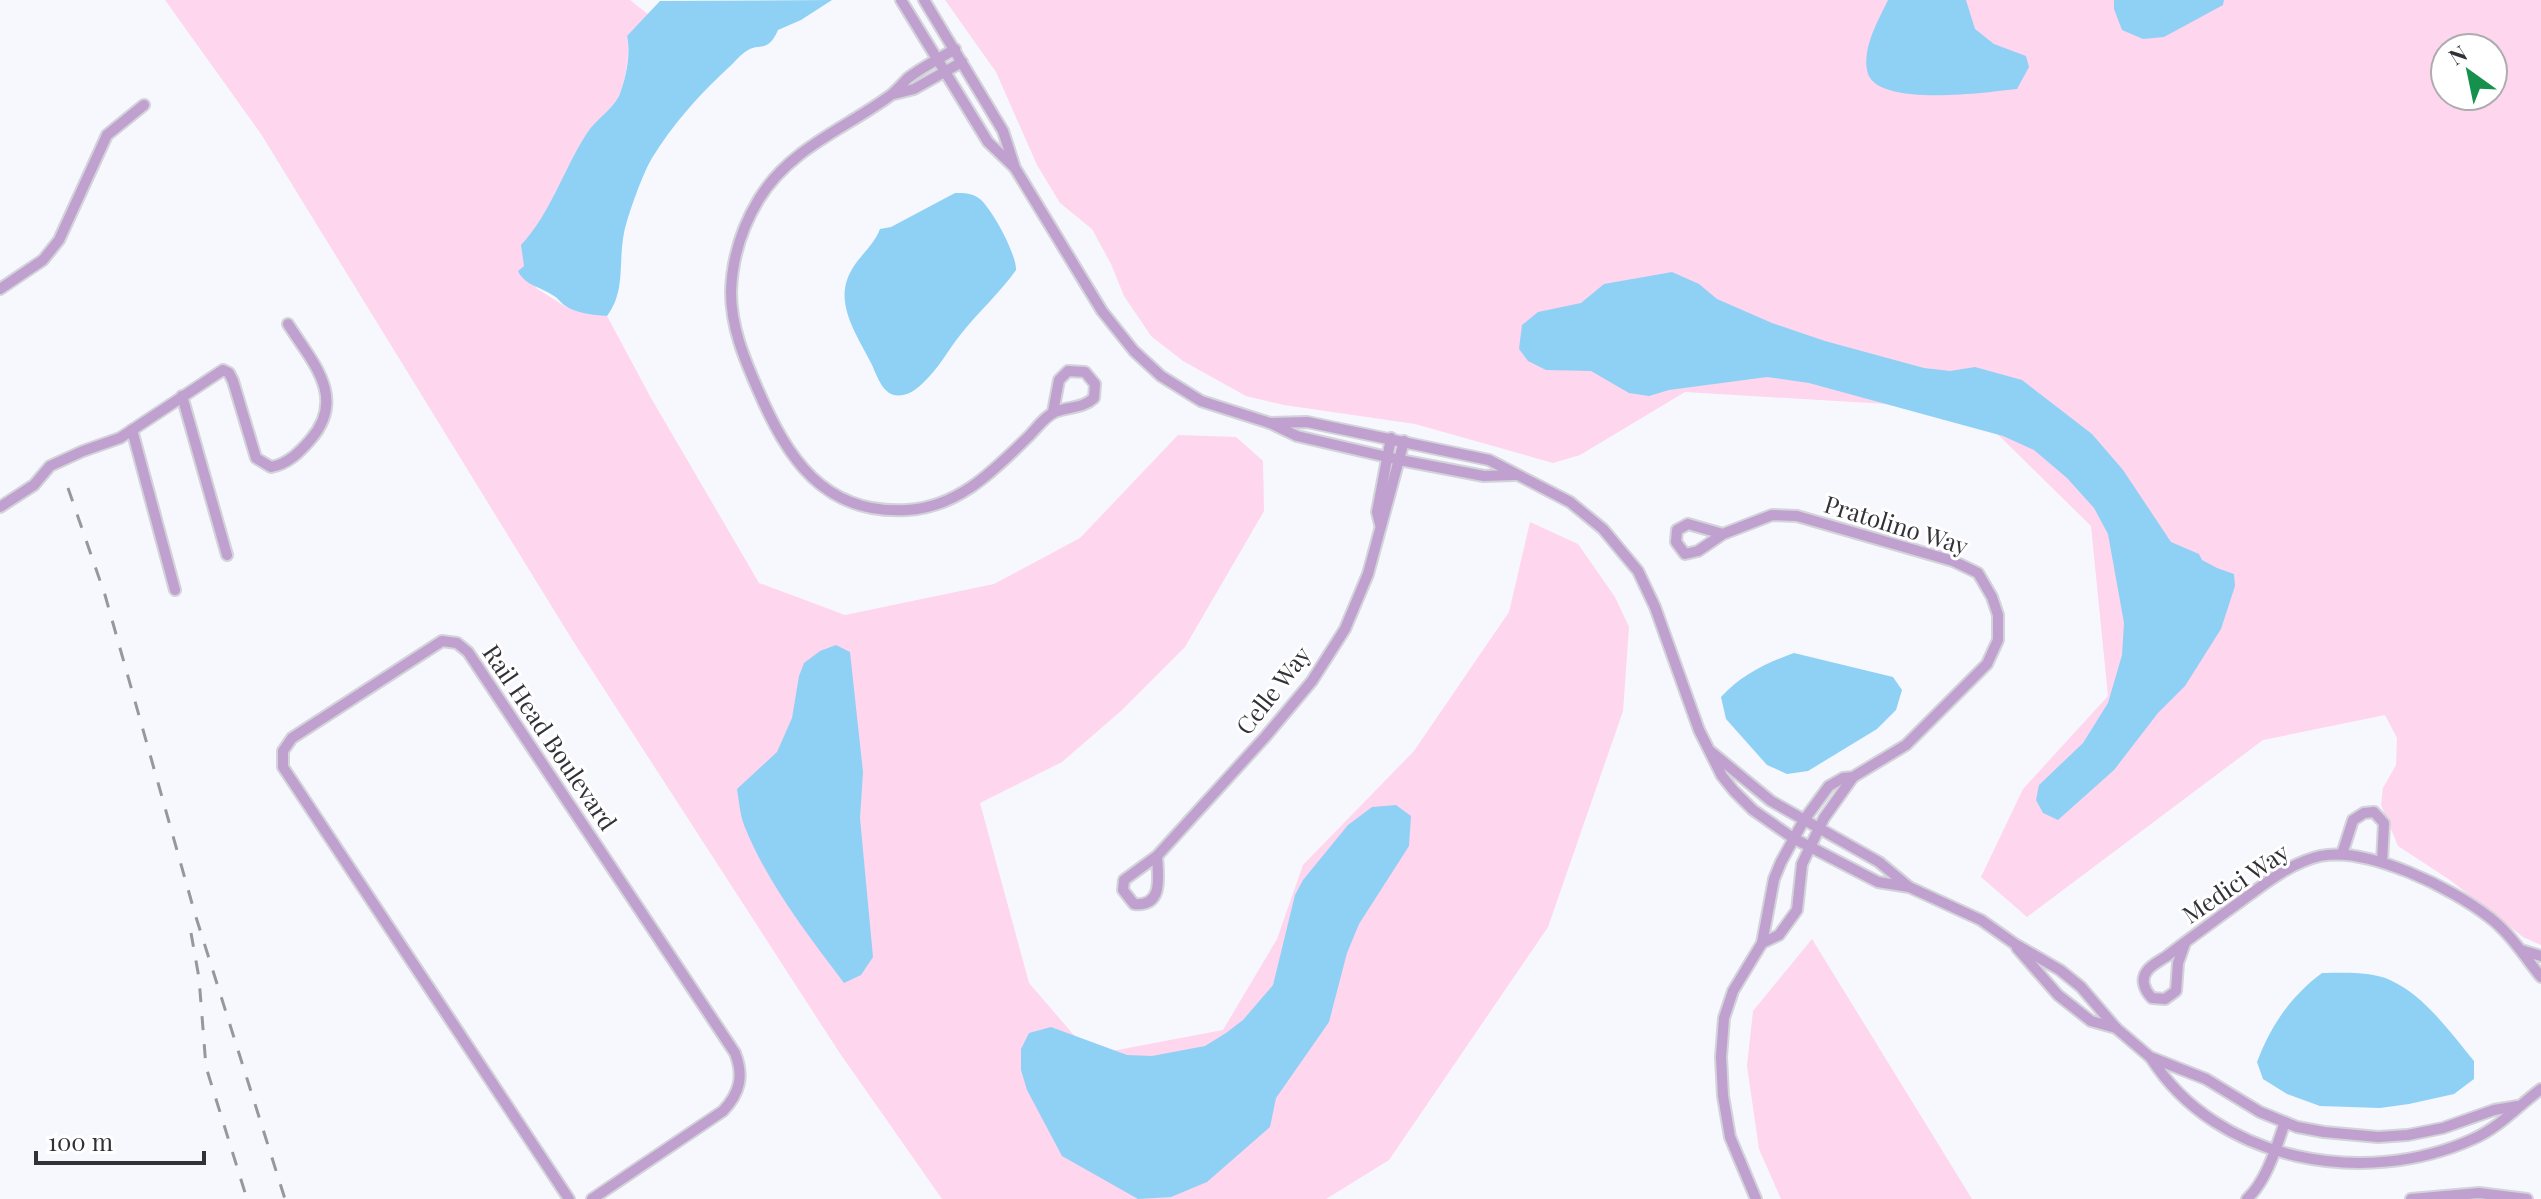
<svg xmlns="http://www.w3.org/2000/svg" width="2541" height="1199" font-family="'Playfair Display',serif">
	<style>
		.green { fill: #fed6ee; fill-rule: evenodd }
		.water { fill: #8fd1f5 }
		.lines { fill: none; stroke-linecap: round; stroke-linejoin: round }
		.street-casing { stroke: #d3d3da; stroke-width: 14 }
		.street { stroke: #c0a0cf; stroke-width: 10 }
		.rail { stroke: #97979d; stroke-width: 3; stroke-dasharray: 14 14; stroke-linecap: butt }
		.labels { text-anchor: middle; stroke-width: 6; stroke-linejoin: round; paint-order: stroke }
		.street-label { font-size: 24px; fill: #313137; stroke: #fff }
	</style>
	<rect width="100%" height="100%" fill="#f7f7fe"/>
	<g class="green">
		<path d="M165,0H630L649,15L627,36C630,53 626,79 619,96C612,110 595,120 587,133C563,170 552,212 522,245L536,288L566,307L607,316L651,398L759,583L845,615L994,584L1080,538L1178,435L1236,437L1263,461L1264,511L1185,647L1122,710L1062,762L980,803L1029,983L1091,1055L1223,1030L1277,939L1303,865L1414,751L1509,612L1530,522L1578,544L1615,597L1629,627L1623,711L1548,927L1389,1160L1326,1199H942L839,1052L573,641L261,134Z"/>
		<path d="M945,0H2541V945L2523,937L2450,880L2398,846L2381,805L2383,788L2396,765L2397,738L2385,715L2263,740L2027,917L1981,877L2023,789L2108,696L2091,526L1972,409L1685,392L1580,455L1553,463L1415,424L1284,405L1246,396L1183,361L1151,336L1124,296L1111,264L1092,229L1060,203L1037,165L996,72ZM2445,48H2493V96H2445Z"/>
		<path d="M1812,939L1972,1199H1781L1759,1149L1747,1066L1753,1011Z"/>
	</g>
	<g class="water">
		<path d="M832,0L801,20L778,30C767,55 759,41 745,52C738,57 733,64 727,69C698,96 673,124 652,158C643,173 627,217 624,233C618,263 626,291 607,316C593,315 575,313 564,305C560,302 558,298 554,296C542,287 525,286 518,271L524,266L521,245C551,213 563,170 587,133C595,120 612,110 619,96C626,79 631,54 627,36L660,1Z"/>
		<path d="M1888,0H1966L1975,29L1994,44L2026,56L2029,67L2017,89C1989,92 1872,109 1867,70C1863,46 1878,21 1888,0Z"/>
		<path d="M2114,0H2224L2223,5L2164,37L2143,39L2122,30L2114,9Z"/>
		<path d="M955,193C965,193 972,193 980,199C992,209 1017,255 1016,270C1000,293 978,312 961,334C948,350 939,368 924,382C919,387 911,394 903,395C884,399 878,378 872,365C860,340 837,309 847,280C854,259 873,248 880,229L891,227Z"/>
		<path d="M1672,272L1699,284L1717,299L1772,323L1825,341L1924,368L1950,371L1975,367L2022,380L2092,434L2123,470L2171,542L2199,554L2202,560L2217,568L2234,574L2235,586L2221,629L2185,686L2158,713L2114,770L2058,820L2043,813L2036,800L2039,785L2083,743L2108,703L2122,655L2124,623L2108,534L2094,508L2067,478L2034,450L2003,436L1809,383L1767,377L1669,390L1649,396L1629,393L1591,371L1546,370L1528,361L1519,349L1522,325L1538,312L1581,303L1604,284Z"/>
		<path d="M836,645L850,652L863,772L860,818L873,957L861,975L844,983C807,934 767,883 744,825C740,814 739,801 737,789L777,752L792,718L799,676L804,663L820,651Z"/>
		<path d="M1794,653L1893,677L1902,690L1896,710L1877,729L1808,771L1787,774L1767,765L1726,719L1721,697C1741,675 1766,663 1794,653Z"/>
		<path d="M1396,805L1411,816L1409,846L1359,924L1347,953L1329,1022L1276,1098L1270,1127L1207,1182L1171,1197L1138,1199L1062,1156L1027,1090L1021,1070V1049L1029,1033L1051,1027L1127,1055L1152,1056L1205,1046L1226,1033L1243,1020L1273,985L1295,895L1303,880L1348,825L1372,807Z"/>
		<path d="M2322,973C2343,973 2370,971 2390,980C2425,996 2450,1032 2474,1061V1079L2454,1094L2409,1104L2380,1108L2320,1106L2287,1094L2263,1079L2257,1062C2271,1025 2291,996 2322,973Z"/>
	</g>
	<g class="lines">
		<g class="street-casing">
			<g id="street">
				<path d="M901,0L988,142L1014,167"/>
				<path d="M924,0L1003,131L1015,168L1102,311L1134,351L1161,376L1201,401L1270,423L1297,436L1400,460L1484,476L1514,475"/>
				<path d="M955,49C939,59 922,67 908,78C902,84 897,90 891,95C845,129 790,148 759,199C742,227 732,259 731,292C731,327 744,358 758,390C787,457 823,515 907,510C959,507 993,471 1028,437C1036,429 1045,416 1055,412C1069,406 1082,409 1094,398L1095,384L1085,372L1068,371L1059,380L1053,412"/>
				<path d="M894,94L914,89L962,62"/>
				<path d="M0,289L43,260L59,240L107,135L144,105"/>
				<path d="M182,396L227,555"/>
				<path d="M1270,423L1307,422L1489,460L1570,502L1603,529L1638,571L1655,607L1699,730L1722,776L1734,791L1753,810L1793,838L1878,882L1909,887L1879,862L1771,801L1709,750"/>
				<path d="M132,430L175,590"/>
				<path d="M0,507L34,485L50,466L83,451L120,438L223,370L229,373L233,381L256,458L271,467C288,464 300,452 311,439C347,397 312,362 288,324"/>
				<path d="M1380,524L1377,512L1391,438"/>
				<path d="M1723,534L1698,551L1685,554L1676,542L1677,530L1688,524L1723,534L1772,515L1797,516L1953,561L1978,573L1992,597L1998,615V640L1987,664L1906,745L1853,777L1843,778L1829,786L1804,820L1781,862L1774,879L1762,943L1733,991L1724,1018L1721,1057L1723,1096L1730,1137L1756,1199"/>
				<path d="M2342,854L2353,820L2364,813L2374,812L2384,823L2382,862"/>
				<path d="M1157,856C1158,876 1164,907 1134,904L1123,890L1124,880L1157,856L1266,736L1312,681L1345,629L1368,574L1404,441"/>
				<path d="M1909,887L1981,920L2015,944L2060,970L2081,987L2116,1028L2150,1057L2206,1079L2260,1112L2297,1127L2324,1132L2378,1137L2408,1135L2443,1128L2494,1110L2518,1106"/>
				<path d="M1762,943L1779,935L1797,910L1802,864L1824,818L1853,777"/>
				<path d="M2185,943L2178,963L2176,991L2165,999L2152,998C2145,991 2140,980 2147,971C2151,965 2161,960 2167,956C2186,941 2206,927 2226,912C2255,892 2285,864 2320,856C2367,846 2452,888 2489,917C2510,933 2525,957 2541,977"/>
				<path d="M2017,948L2058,995L2091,1021L2116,1028"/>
				<path d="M2521,950L2541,956"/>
				<path d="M2151,1058C2217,1162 2365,1188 2473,1139C2500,1127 2518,1106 2541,1089"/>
				<path d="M569,1199L283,767V751L292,738L442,641L457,643L468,652L735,1053C744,1076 740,1093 723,1111L592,1199"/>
				<path d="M2247,1199C2267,1180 2276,1148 2285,1122"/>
				<path d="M2411,1199L2479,1193L2527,1199"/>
			</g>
		</g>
		<use href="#street" class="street"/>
		<g class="rail">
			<path d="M68,488L105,595L195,914L285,1199"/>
			<path d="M191,933L199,978L206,1067L247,1199"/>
		</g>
	</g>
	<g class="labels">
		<g class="street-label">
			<text transform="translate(1896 526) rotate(17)" y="8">Pratolino Way</text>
			<text transform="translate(1274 691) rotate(-52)" y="8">Celle Way</text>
			<text transform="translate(549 738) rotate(56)" y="8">Rail Head Boulevard</text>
			<text transform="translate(2236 884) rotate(-34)" y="8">Medici Way</text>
		</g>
	</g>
	<g transform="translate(2469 72) rotate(327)"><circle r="38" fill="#ffffff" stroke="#adadaf" stroke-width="2"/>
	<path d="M0-6L14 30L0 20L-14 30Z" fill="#15904d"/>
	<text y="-12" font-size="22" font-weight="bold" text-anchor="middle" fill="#313137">N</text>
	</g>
	<path d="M36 1151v12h168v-12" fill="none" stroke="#313137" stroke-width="4"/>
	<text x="48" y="1151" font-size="24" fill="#313137" stroke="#ffffff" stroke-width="6" paint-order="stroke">100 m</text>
</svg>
